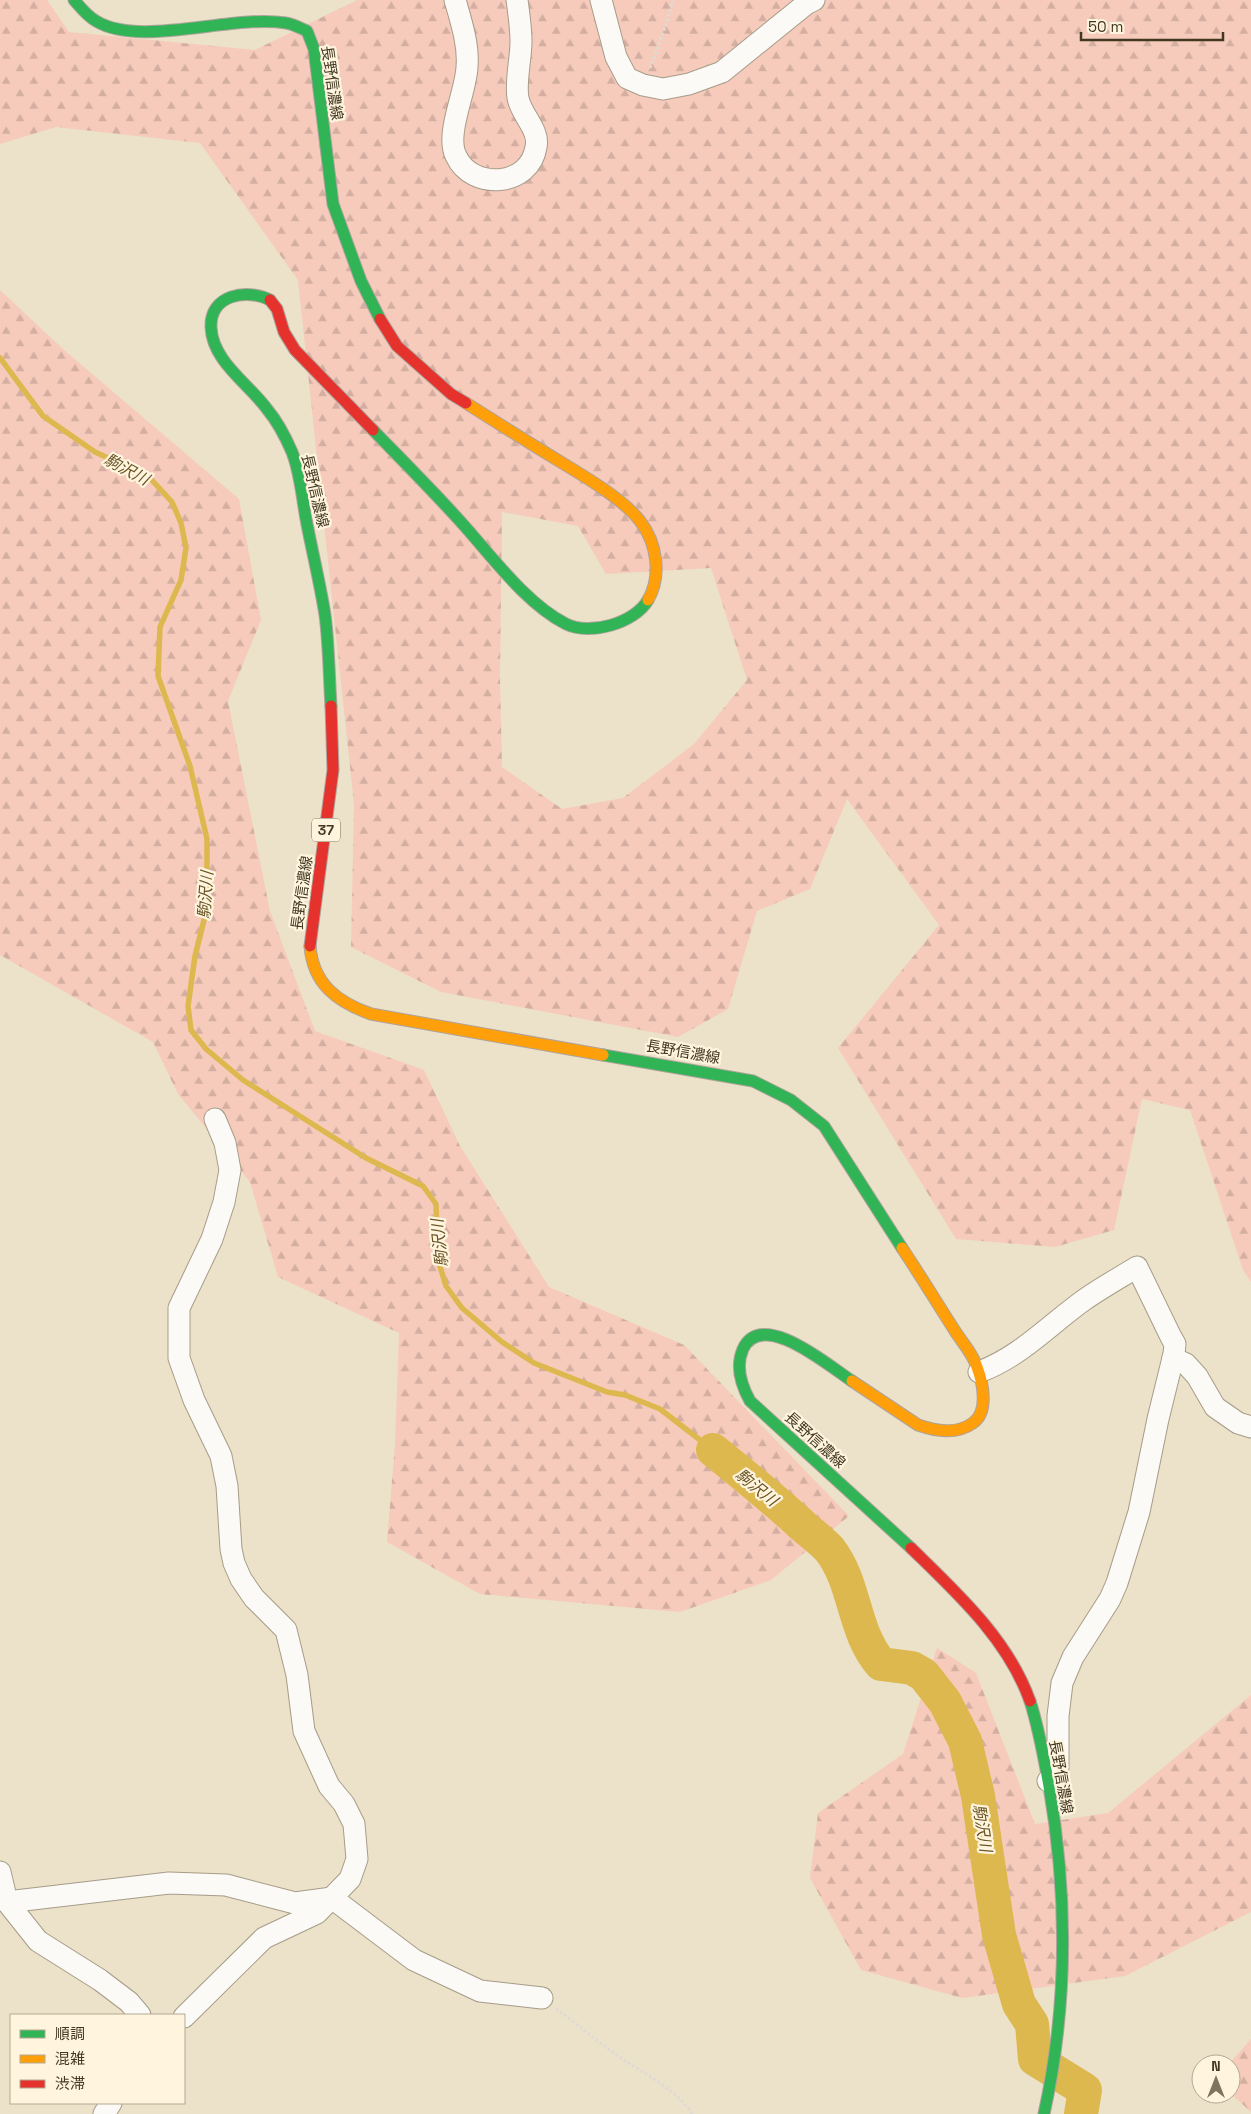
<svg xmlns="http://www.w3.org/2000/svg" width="1251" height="2114" font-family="'Space Grotesk','Noto Sans JP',sans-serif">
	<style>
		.forest { fill: url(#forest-firs); fill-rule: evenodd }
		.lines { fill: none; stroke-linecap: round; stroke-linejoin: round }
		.stream { stroke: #ddb84e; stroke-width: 5.5 }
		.river { stroke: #ddb84e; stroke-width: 34 }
		.street-casing { stroke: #a69c88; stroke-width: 23 }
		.fast-casing { stroke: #aea39c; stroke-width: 13 }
		.slow-casing { stroke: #aea39c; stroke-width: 13 }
		.jam-casing { stroke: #aea39c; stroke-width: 13 }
		.path { stroke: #dedbd3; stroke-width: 3; stroke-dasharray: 2.5 2.5; stroke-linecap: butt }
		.street { stroke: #fcfaf7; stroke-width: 21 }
		.fast { stroke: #30b455; stroke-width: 11 }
		.slow { stroke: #ff9f0a; stroke-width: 11 }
		.jam { stroke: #e5322d; stroke-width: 11 }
		.labels { text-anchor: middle; stroke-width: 4.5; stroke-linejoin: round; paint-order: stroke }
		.shield { fill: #fff5df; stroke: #7b715b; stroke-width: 1 }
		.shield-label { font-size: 14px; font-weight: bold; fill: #423822 }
		.street-label { font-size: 15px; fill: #423822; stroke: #fff5df }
		.water-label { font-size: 16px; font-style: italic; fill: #695424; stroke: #fff5df }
	</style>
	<defs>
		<pattern id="forest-firs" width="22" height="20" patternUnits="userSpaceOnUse" patternTransform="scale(1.25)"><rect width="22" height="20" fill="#f6cbbc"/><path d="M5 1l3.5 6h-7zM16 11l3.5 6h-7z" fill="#d4afa1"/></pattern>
	</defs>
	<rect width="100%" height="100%" fill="#ece1c9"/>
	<g class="forest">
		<path d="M0,0H47L69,32L255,50L357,0H1251V1282L1243,1270L1190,1110L1142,1099L1114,1230L1055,1247L956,1239L838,1048L939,925L847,799L810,889L757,911L728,1009L678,1037L441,992L351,947L354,804L298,280L200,143L56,127L0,144ZM502,512L578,526L606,574L711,568L747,680L694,744L623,798L562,809L502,767L500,677Z"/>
		<path d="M0,290L64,350L239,499L261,620L228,701L270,911L315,1031L424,1070L460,1146L549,1287L684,1345L849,1516L771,1580L680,1612L480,1594L387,1542L395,1444L399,1333L278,1277L250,1182L178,1094L153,1042L0,955Z"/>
		<path d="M937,1648L976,1673L1035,1824L1108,1813L1251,1695V1912L1125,1976L962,1998L861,1970L810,1878L818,1813L903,1754Z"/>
		<path d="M1251,2039V2112L1231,2094V2064H1229Z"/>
	</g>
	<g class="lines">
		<path class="stream" d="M0,358L43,416L95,452L149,477L172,502L181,523L186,548L181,580L160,627L158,676L190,766L207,839V908L195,956L188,1006L191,1030L206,1049L243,1080L366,1158L423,1186L436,1204L438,1260L446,1286L462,1308L502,1342L534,1363L607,1392L625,1395L660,1409L713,1450"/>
		<path class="river" d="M713,1450C744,1475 775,1500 804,1527C812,1534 823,1542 830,1550C856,1584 853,1632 881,1664L912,1668L924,1675L945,1702L965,1741L978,1796L999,1935L1019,2004L1032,2024L1035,2059L1085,2090L1081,2114"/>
		<g class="street-casing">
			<g id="street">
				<path d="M455,0C461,21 469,45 467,67C466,92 445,134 456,156C472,191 530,187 536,147C540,130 521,115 518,98C515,83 521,58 521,42C521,28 519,14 517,0"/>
				<path d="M601,0L616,57L627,78L643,85L663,89L689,84L722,72L806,4L814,0"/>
				<path d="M1173,1358L1186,1364L1197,1376L1215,1407L1238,1423L1251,1427"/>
				<path d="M979,1372C1020,1357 1049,1325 1084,1300C1101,1288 1119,1278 1137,1267L1171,1337L1175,1344L1174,1354L1158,1419L1139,1512L1117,1583L1110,1599L1073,1657L1062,1683L1058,1716V1768L1048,1781"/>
				<path d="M0,1872L7,1902L38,1941L100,1980L129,2002L140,2015"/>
				<path d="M7,1902L169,1883L226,1885L295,1903L332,1898L414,1960L480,1991L542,1998"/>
				<path d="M184,2017L264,1938L317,1913L350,1879L357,1859L354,1824L344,1804L329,1786L304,1731L297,1675L286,1630L254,1598L241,1579L234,1563L231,1549L227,1486L221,1456L194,1400L179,1358V1308L212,1239L224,1202L230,1170L225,1143L215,1119"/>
				<path d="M104,2114L111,2103"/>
			</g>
		</g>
		<g class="fast-casing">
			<g id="fast">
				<path d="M74,0C81,8 87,16 96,21C140,48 232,14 286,23C293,24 300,28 307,31L314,49L333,204L361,281L380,319"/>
				<path d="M270,300C246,288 210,295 211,327C212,361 249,384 267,409C277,421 286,438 292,452C300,472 302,497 306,519C312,551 320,583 325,615C329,645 329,676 331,706"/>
				<path d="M373,430C402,460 432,490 460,521C491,555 525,603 566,624C590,636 635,623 648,600"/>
				<path d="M603,1055L753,1081L791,1100L824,1126L902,1248"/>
				<path d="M852,1381C830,1367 762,1308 743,1349C735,1367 741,1385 750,1401L911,1548"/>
				<path d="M1030,1701C1039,1729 1044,1758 1049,1786C1068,1896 1068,2005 1044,2114"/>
			</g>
		</g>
		<g class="slow-casing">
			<g id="slow">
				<path d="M466,403C499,424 531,444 564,464C587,478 624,500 640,521C657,543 662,576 648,600"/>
				<path d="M310,946C313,984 337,1002 371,1014L603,1055"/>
				<path d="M852,1381L918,1425C936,1431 956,1435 973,1423C989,1412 983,1383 977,1367C973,1354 962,1342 955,1331C937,1303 920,1275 902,1248"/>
			</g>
		</g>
		<g class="jam-casing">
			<g id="jam">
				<path d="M270,300L277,309L284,332L295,350L373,430"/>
				<path d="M380,319L397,346L451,394L466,403"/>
				<path d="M310,946L333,770L331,706"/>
				<path d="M911,1548C957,1593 1008,1639 1030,1701"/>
			</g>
		</g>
		<g class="path">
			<path d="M650,68L665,28L673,0"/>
			<path d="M556,2009C579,2025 600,2044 624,2060C641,2071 683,2095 692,2114"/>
		</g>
		<use href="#street" class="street"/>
		<use href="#fast" class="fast"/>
		<use href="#slow" class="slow"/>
		<use href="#jam" class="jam"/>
	</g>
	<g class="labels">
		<rect class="shield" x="312" y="818.5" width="28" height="23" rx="4"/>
		<g class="shield-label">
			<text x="326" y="835">37</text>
		</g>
		<g class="street-label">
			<text transform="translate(332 83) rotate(82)" y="5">長野信濃線</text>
			<text transform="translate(315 491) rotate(77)" y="5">長野信濃線</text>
			<text transform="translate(302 893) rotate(-82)" y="5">長野信濃線</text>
			<text transform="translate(683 1052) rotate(10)" y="5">長野信濃線</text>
			<text transform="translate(815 1440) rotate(42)" y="5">長野信濃線</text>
			<text transform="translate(1061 1777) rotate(80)" y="5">長野信濃線</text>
		</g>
		<g class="water-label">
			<text transform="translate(127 469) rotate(28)" y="6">駒沢川</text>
			<text transform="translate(205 895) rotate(-86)" y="6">駒沢川</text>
			<text transform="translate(439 1243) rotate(-96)" y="6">駒沢川</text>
			<text transform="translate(757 1487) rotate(39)" y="6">駒沢川</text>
			<text transform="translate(983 1828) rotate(81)" y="6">駒沢川</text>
		</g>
	</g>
	<rect x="10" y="2014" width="175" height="90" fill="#fff5df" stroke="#b3a993"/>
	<rect x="20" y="2030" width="25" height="8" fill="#30b455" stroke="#b3a993"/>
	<text x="55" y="2039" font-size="15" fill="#423822">順調</text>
	<rect x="20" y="2055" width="25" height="8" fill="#ff9f0a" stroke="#b3a993"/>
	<text x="55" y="2064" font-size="15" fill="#423822">混雑</text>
	<rect x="20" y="2080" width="25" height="8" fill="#e5322d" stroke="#b3a993"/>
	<text x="55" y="2089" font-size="15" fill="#423822">渋滞</text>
	<g transform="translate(1216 2079)"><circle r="24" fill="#fff5df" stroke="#b3a993"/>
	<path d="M0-4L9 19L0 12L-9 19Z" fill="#7e735c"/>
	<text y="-8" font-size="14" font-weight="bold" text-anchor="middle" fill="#423822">N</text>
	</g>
	<path d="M1081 32v8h142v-8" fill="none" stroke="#423822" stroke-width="2.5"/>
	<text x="1088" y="32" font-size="15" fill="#423822" stroke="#fff5df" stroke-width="4" paint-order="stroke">50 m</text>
</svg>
